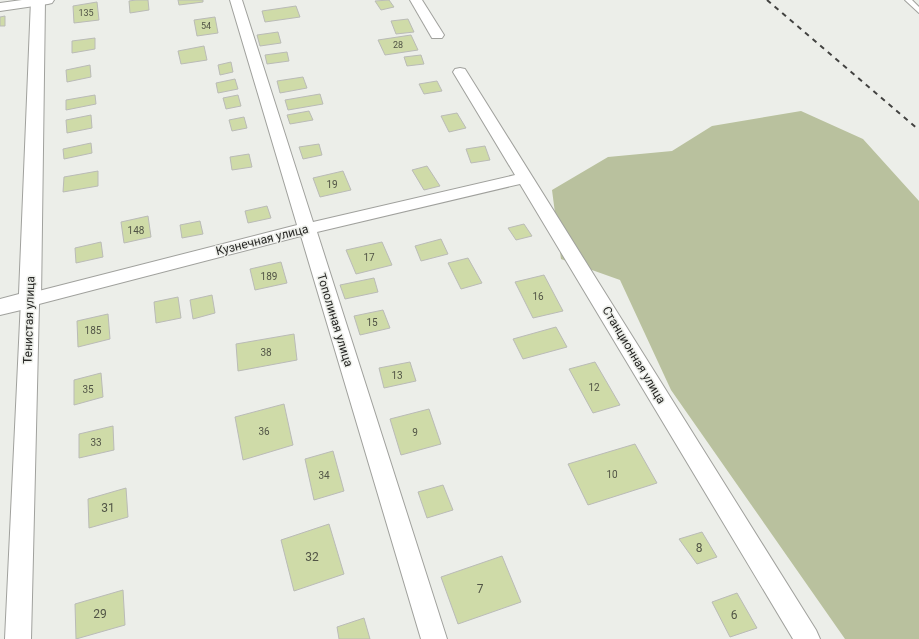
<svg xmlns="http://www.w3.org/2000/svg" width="919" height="639" font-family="Roboto,sans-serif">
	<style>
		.green { fill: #b9c19e }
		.building { fill: #cfdba8; stroke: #babbb7 }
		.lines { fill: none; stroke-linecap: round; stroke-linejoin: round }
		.lane-casing { stroke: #a0a19d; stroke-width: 2 }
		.street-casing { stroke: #a0a19d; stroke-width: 2 }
		.secondary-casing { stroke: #a0a19d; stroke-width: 2 }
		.lane { fill: #fff; fill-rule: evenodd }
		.street { fill: #fff; fill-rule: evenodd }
		.secondary { fill: #fff; fill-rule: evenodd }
		.rail { stroke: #424240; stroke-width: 2; stroke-dasharray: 5 5; stroke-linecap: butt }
		.labels { text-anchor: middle; stroke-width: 3; stroke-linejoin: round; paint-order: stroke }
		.far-number-label { font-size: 9px; fill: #515446 }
		.number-label { font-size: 10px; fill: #515446 }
		.street-label { font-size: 12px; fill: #272725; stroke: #eceee9 }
		.near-number-label { font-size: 12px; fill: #515446 }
	</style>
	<rect width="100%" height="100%" fill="#eceee9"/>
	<path class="green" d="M801,111L863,139L919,201V639H845L671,390L620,280L561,259L552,190L608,157L672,151L712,126Z"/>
	<g class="building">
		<path d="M136,0H148L149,10L130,13L129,1Z"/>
		<path d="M178,0H203V2L179,5Z"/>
		<path d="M389,0L394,7L381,10L375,1Z"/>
		<path d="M97,2L99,20L74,23L73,6Z"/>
		<path d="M296,6L300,17L265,22L262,11Z"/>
		<path d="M5,16V26H0V17Z"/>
		<path d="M215,17L218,33L197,36L194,20Z"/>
		<path d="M408,19L414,32L396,34L391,21Z"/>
		<path d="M278,32L281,43L260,46L257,35Z"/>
		<path d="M411,35L418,50L385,55L378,40Z"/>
		<path d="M95,38V49L72,53V41Z"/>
		<path d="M204,46L207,60L181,64L178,51Z"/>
		<path d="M287,52L289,61L267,64L265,55Z"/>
		<path d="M421,55L424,64L407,66L404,57Z"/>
		<path d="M231,62L233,72L220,75L218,65Z"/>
		<path d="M90,65L91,77L67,82L66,70Z"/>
		<path d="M303,77L307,88L280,93L277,81Z"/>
		<path d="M235,79L238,89L218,93L216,83Z"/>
		<path d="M437,81L442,91L424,94L419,84Z"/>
		<path d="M320,94L323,104L288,110L285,100Z"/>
		<path d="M95,95L96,104L66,110V100Z"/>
		<path d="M238,95L241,106L226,109L223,98Z"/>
		<path d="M309,111L313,120L290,124L287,115Z"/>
		<path d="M457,113L466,128L449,132L441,116Z"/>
		<path d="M91,115L92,128L67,133L66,120Z"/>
		<path d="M244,117L247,128L232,131L229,120Z"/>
		<path d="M91,143L92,153L64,159L63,149Z"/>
		<path d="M319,144L322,155L303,159L299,147Z"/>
		<path d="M485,146L490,160L471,163L466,149Z"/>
		<path d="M249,154L252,167L232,170L230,157Z"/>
		<path d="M427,166L440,186L424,190L412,170Z"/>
		<path d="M98,171V186L63,192L64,177Z"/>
		<path d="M343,171L351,190L320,197L313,178Z"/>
		<path d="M267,206L271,218L248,223L245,211Z"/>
		<path d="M148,216L151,237L124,243L121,222Z"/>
		<path d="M200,221L203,234L182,238L180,225Z"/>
		<path d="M524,224L532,236L516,240L508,228Z"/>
		<path d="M441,239L448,254L421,261L415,246Z"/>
		<path d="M101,242L103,257L76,263L75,248Z"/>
		<path d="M382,242L392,265L356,274L346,250Z"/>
		<path d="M468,258L482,283L461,289L448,263Z"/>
		<path d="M281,262L287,283L255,290L250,269Z"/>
		<path d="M544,275L563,311L533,318L515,282Z"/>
		<path d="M374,278L378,292L345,299L340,285Z"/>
		<path d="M212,295L215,313L193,319L190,300Z"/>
		<path d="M178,297L181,318L156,323L154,302Z"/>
		<path d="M383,310L390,328L360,335L354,316Z"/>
		<path d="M108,314L110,339L78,347L77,321Z"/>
		<path d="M556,327L567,347L523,359L513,339Z"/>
		<path d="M294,334L297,360L238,371L236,344Z"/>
		<path d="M410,362L416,381L384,388L379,368Z"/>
		<path d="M595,362L620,405L593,413L569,369Z"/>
		<path d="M101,373L103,397L74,405V380Z"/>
		<path d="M284,404L293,445L243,460L235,417Z"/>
		<path d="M429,409L441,444L401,455L390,419Z"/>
		<path d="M113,426L114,450L79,458V434Z"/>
		<path d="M635,444L657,483L588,505L568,464Z"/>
		<path d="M333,451L344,491L314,500L305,459Z"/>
		<path d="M443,485L453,510L427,518L418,492Z"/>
		<path d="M126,488L128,517L89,528L88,499Z"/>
		<path d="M329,524L344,574L294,591L281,540Z"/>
		<path d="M702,532L717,557L697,564L679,539Z"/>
		<path d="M502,556L521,602L458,624L441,577Z"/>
		<path d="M123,590L125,625L76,639L75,604Z"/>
		<path d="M737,593L757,628L730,637L712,602Z"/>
		<path d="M364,618L370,639H339L337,627Z"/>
	</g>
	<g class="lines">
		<g class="lane-casing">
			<path id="lane" d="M905,0H912L919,7V13Z"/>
		</g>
		<g class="street-casing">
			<g id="street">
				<path d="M22,0H54L52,3L48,4L0,11V3Z"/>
				<path d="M230,0H242L313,222L515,175L453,72L455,69L460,68L465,69L816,630L820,639H793L520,184L317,232L447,639H421L301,236L39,304L31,639H5L21,300L23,295L297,225Z"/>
				<path d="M410,0H422L444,35L442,38H432Z"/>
			</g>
		</g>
		<g class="secondary-casing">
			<path id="secondary" d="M31,0H45L41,300L38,306L0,315V299L19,294Z"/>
		</g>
		<use href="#lane" class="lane"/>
		<use href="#street" class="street"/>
		<use href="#secondary" class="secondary"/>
		<path class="rail" d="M767,0L919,130"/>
	</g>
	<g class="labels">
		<g class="far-number-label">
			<text x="86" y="16">135</text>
			<text x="206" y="29">54</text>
			<text x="398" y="48">28</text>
		</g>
		<g class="number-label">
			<text x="332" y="188">19</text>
			<text x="136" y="234">148</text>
			<text x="369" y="261">17</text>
			<text x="269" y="280">189</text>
			<text x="538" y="300">16</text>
			<text x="372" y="326">15</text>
			<text x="93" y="334">185</text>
			<text x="266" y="356">38</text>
			<text x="397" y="379">13</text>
			<text x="594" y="391">12</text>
			<text x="88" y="393">35</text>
			<text x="264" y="435">36</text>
			<text x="415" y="436">9</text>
			<text x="96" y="446">33</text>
			<text x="612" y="478">10</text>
			<text x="324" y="479">34</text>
		</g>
		<g class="street-label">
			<text transform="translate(262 240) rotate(-14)" y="4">Кузнечная улица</text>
			<text transform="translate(29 320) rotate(-88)" y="4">Тенистая улица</text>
			<text transform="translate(335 320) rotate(73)" y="4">Тополиная улица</text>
			<text transform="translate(634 355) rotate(59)" y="4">Станционная улица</text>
		</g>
		<g class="near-number-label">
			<text x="108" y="512">31</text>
			<text x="699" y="552">8</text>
			<text x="312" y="561">32</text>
			<text x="480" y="593">7</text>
			<text x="100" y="618">29</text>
			<text x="734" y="619">6</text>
		</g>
	</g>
</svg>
